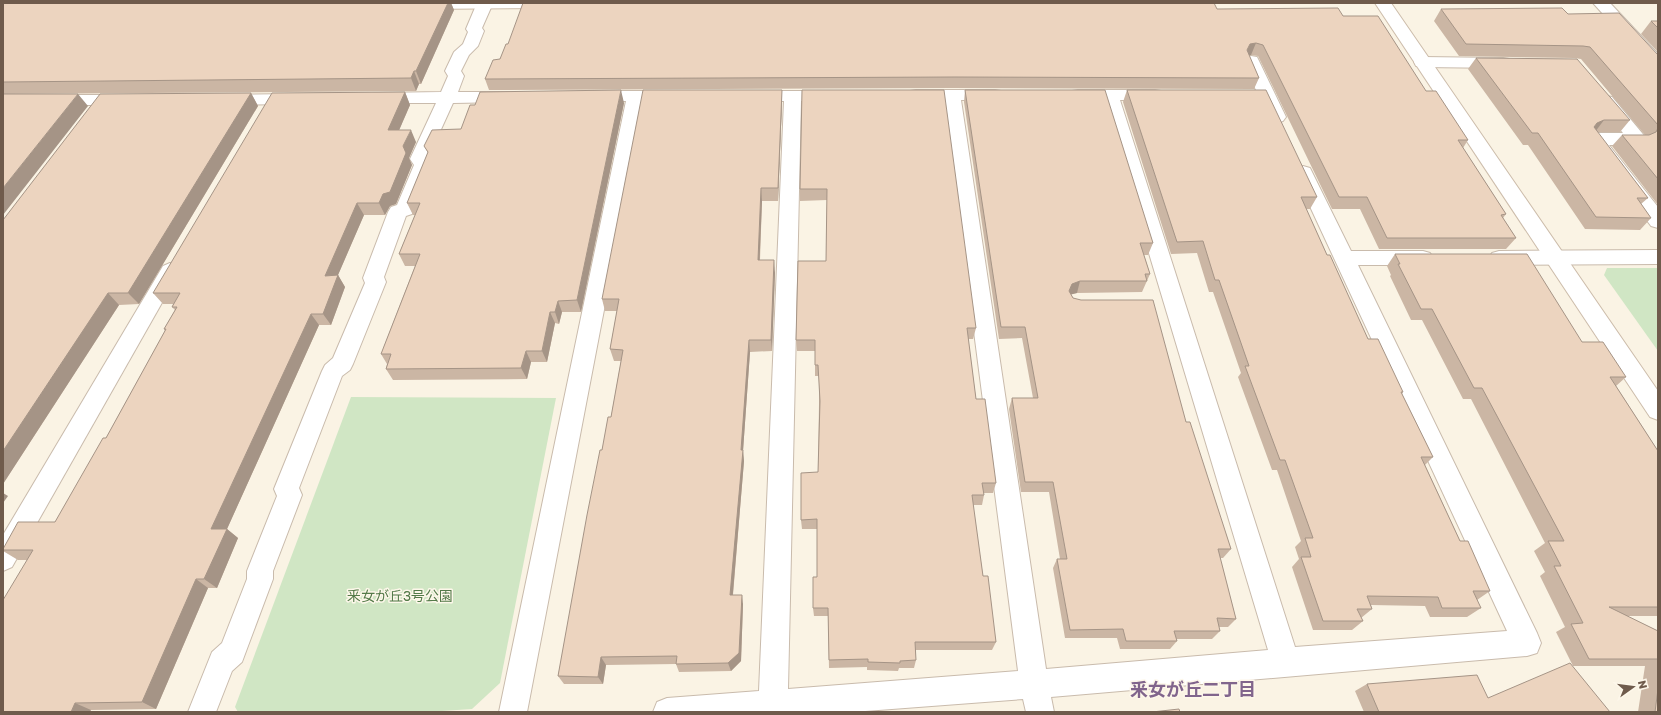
<svg xmlns="http://www.w3.org/2000/svg" width="1661" height="715" font-family="'Golos Text','Noto Sans JP',sans-serif">
	<style>
		.green { fill: #d0e6c4 }
		.lines { fill: none; stroke-linecap: round; stroke-linejoin: round }
		.street-casing { stroke: #c9bbac; stroke-width: 2 }
		.secondary-casing { stroke: #ccbcaa; stroke-width: 2 }
		.street { fill: #fff; fill-rule: evenodd }
		.secondary { fill: #fff; fill-rule: evenodd }
		.wall { fill: #cbb6a4 }
		.shaded-wall { fill: #a59486 }
		.building { fill: #ecd4bf; stroke: #a59486 }
		.labels { text-anchor: middle; stroke-width: 3; stroke-linejoin: round; paint-order: stroke }
		.park-label { font-size: 14px; fill: #547a49; stroke: #fdf7ea }
		.near-neighbourhood-label { font-size: 18px; font-weight: bold; fill: #81658c; stroke: #fdf7ea }
	</style>
	<rect width="100%" height="100%" fill="#faf3e4"/>
	<g class="green">
		<path d="M1607,268H1658V351L1604,275Z"/>
		<path d="M351,397L556,398L500,683L472,709L427,712H238L235,707Z"/>
	</g>
	<g class="lines">
		<g class="street-casing">
			<g id="street">
				<path d="M477,3H493L482,28L484,31L478,46L469,55L461,71L464,76L458,92H507L513,93L516,97L513,101L507,102L453,103L428,158L432,164L415,209L412,214L406,216L384,277L386,282L353,364L350,370L342,376L299,488L302,495L273,571V579L242,662L232,671L216,712H188L212,652L222,643L247,579V571L277,496L274,489L322,371L325,365L333,358L365,283L363,278L388,212L391,207L397,205L414,165L410,159L436,103H378L372,102L369,98L372,94L378,93L441,92L448,76L445,71L454,52L463,44L468,32L466,29Z"/>
				<path d="M1593,3H1610L1658,54V69L1652,68Z"/>
				<path d="M1251,56L1257,57L1259,61L1286,117L1283,121L1277,123L1271,121L1268,117L1243,61L1245,57Z"/>
				<path d="M1422,57L1503,58L1509,59L1511,63L1509,67L1503,68L1422,67L1416,66L1414,62L1416,58Z"/>
				<path d="M916,90H995L1001,91L1004,95L1001,99L995,100H961L1046,669L1268,650L1103,100H1078L1072,99L1069,95L1072,91L1078,90H1155L1161,91L1164,95L1161,99L1155,100H1120L1295,647L1507,631L1294,172L1296,168L1303,166L1310,168L1312,172L1351,251H1423L1430,253L1433,258L1430,263L1423,265H1358L1537,633L1541,643L1537,653L1527,656L1051,697L1054,712H1026L1023,699L852,712H653L657,702L667,698L759,691L784,101H752L746,100L743,96L746,92L752,91H831L837,92L840,96L837,100L831,101H801L788,689L1018,671L944,100H916L910,99L907,95L910,91Z"/>
				<path d="M594,91H671L677,92L680,96L677,100L671,101H644L527,712H499L626,101H594L588,100L585,96L588,92Z"/>
				<path d="M297,94L303,95L306,99L303,103L297,104L226,105L220,104L217,100L220,96L226,95Z"/>
				<path d="M3,95H125L131,96L134,100L131,104L125,105H3Z"/>
				<path d="M1606,96L1612,97L1647,139L1644,143L1638,145H1609L1658,207V228L1651,226L1586,139L1589,135L1595,133H1623L1597,101L1600,97Z"/>
				<path d="M1658,250V264L1499,265L1492,263L1489,258L1492,253L1499,251Z"/>
				<path d="M170,263L177,266L180,271L12,567L3,571V535L163,266Z"/>
			</g>
		</g>
		<g class="secondary-casing">
			<g id="secondary">
				<path d="M415,3H560L557,6L552,8L422,9L417,7Z"/>
				<path d="M1375,3H1391L1658,391V420L1650,417Z"/>
			</g>
		</g>
		<use href="#street" class="street"/>
		<use href="#secondary" class="secondary"/>
	</g>
	<g class="wall">
		<path d="M3,3H451L454,10L421,84H419L416,91L3,94Z"/>
		<path d="M1217,9L1343,16L1426,91L1468,140L1463,148L1506,214L1503,218L1516,238L1506,249H1379L1360,209H1332L1258,56L1251,55H1249L1259,78L1254,89L952,88L489,90L485,79L500,59L508,44Z"/>
		<path d="M1441,9L1568,14L1658,55V205L1612,146L1622,135H1645L1581,59L1574,58L1459,56L1434,21Z"/>
		<path d="M1651,21H1658V52L1641,34Z"/>
		<path d="M1476,58L1630,120L1620,132H1597L1648,198L1641,204L1651,218L1640,230L1585,229L1528,145H1523L1468,69Z"/>
		<path d="M802,90L976,328L973,339H968L976,399L996,483L993,493H984V495L982,505H973L983,576L996,642L992,650H916V660L914,668H899L898,671L867,670V667L829,668L828,616H814L813,608L817,577V529H802L801,520L818,472L819,404V376H815V351H797L796,340L826,261L827,200L800,201V189Z"/>
		<path d="M965,90L1153,243L1148,255H1144L1150,274L1142,292L1077,293L1071,294L1073,298L1186,422L1231,549L1223,558H1220L1236,619L1228,627H1219L1220,631L1212,639H1176L1177,641L1170,649H1120L1117,638H1065L1053,568L1057,559H1060L1049,492H1021L1009,409L1012,398H1033L1022,338L999,339L964,102Z"/>
		<path d="M1127,90L1317,197L1310,209H1306L1327,255L1368,339L1403,392L1402,394L1433,457L1425,465L1460,541L1490,591L1477,600L1481,608L1467,617H1430L1425,606L1371,605L1372,609L1361,618L1363,621L1352,630H1313L1292,567L1299,559L1295,547L1301,541L1277,470H1272L1238,377L1241,373L1213,292H1209L1197,253L1171,254L1123,102Z"/>
		<path d="M405,92L410,105L399,130L416,142L409,158L412,165L396,204L390,206L385,215H364L338,275L345,287L331,325H319L227,529L238,538L217,588H208L156,709L91,710L3,712L27,560H18L3,551V549L55,522L106,438L165,331L164,329L175,310L172,307L173,304H163L153,293Z"/>
		<path d="M251,93L258,106L139,304L119,305L3,484V220Z"/>
		<path d="M782,102L778,201H762L760,260L775,273L772,351L750,352L743,451L744,461L733,595L743,604L741,661L731,671L679,672L676,664L606,665L603,684H564L558,676L602,450L611,417L621,361H614L610,349L617,311H605L602,299Z"/>
		<path d="M624,103L581,312H562L559,324L555,323L547,362H531L527,379L393,380L386,369L387,364L381,354L415,266H405L399,254L415,215H413L407,203L428,153L424,146L461,129Z"/>
		<path d="M1395,254L1582,342L1626,377L1616,386L1658,451V616H1627L1658,631V712H1638L1645,666H1573L1556,632L1565,627L1540,576L1545,572L1534,551L1545,543L1471,399H1463L1422,320H1411L1390,276L1391,275L1387,266Z"/>
		<path d="M1367,684L1488,698L1610,712H1364L1355,691Z"/>
	</g>
	<g class="shaded-wall">
		<path d="M448,3H451L454,10L421,84L416,71Z"/>
		<path d="M1256,43L1251,55L1245,56L1247,50L1250,44Z"/>
		<path d="M414,71L419,84L416,91L411,78Z"/>
		<path d="M621,90L624,103L581,312L577,300Z"/>
		<path d="M782,90V102L778,201V188Z"/>
		<path d="M405,92L410,105L394,142L388,130Z"/>
		<path d="M251,93L258,106L139,304L128,293Z"/>
		<path d="M78,94L88,106L3,215V188Z"/>
		<path d="M1604,120L1595,132L1588,134L1597,123Z"/>
		<path d="M411,130L416,142L409,158L412,165L396,204L390,206L385,215L379,203L403,146Z"/>
		<path d="M761,188L762,201L759,273L758,260Z"/>
		<path d="M357,203L364,215L338,275L345,287L331,325L323,314L325,276Z"/>
		<path d="M774,260L775,273L772,351L771,340Z"/>
		<path d="M1080,281L1077,293L1069,295V291L1072,284Z"/>
		<path d="M108,293L119,305L3,484V451Z"/>
		<path d="M558,301L562,312L559,324L555,312Z"/>
		<path d="M550,312L555,323L547,362L542,351Z"/>
		<path d="M311,314L319,325L227,529L238,538L217,588L204,579L211,529Z"/>
		<path d="M749,340L750,352L743,451L744,461L732,604L730,595Z"/>
		<path d="M526,351L531,362L527,379L521,368Z"/>
		<path d="M3,493L8,496L3,503Z"/>
		<path d="M196,579L208,588L156,709L142,702Z"/>
		<path d="M742,595L743,604L741,661L731,671L728,663Z"/>
		<path d="M601,657L606,665L603,684L598,677Z"/>
		<path d="M75,703L91,710L90,712H71Z"/>
	</g>
	<g class="building">
		<path d="M3,3H448L416,71H414L411,78L3,82Z"/>
		<path d="M523,3H1214L1217,9L1338,8L1343,16H1378L1426,91H1436L1468,140H1458L1506,214L1501,215L1516,238H1387L1367,197H1339L1263,45L1256,43L1250,44L1247,50L1259,78L954,77L485,79L493,60L500,59L506,44H508Z"/>
		<path d="M1562,8L1568,14L1619,13L1658,55V125L1590,47L1583,46L1466,44L1441,9Z"/>
		<path d="M1651,21H1658V28Z"/>
		<path d="M1476,58L1577,59L1630,120H1604L1597,123L1594,127L1648,198H1637L1651,218L1596,217L1538,133H1532Z"/>
		<path d="M621,90L577,300L558,301L555,312H550L542,351H526L521,368L386,369L391,354H381L420,254H399L420,203H407L428,152L424,146L432,130L461,129L470,105H475L480,92Z"/>
		<path d="M643,90H782L778,188H761L758,260H774L771,340H749L741,450H743L730,595H742L739,653L728,663L676,664L677,656L601,657L598,677L558,676L587,515L600,450H602L608,417H611L623,350L610,349L619,299H602Z"/>
		<path d="M802,90H944L976,328H967L976,399H985L996,483H982L984,495H972L983,576H988L996,642H915L916,660L900,661V663L868,662V659L829,660L828,608H813V577H817V519L801,520V473L818,472L820,401L818,365H815V340H796L798,261H826L827,189H800Z"/>
		<path d="M965,90H1105L1153,243H1140L1150,274H1145L1147,281H1080L1072,284L1069,291L1073,298L1081,300H1153L1186,422H1190L1231,549H1218L1236,619L1217,618L1220,631H1174L1177,641H1126L1123,629L1070,630L1057,559H1067L1053,482H1025L1012,398H1038L1025,327H1001Z"/>
		<path d="M1127,90H1266L1317,197H1301L1327,255H1330L1368,339H1378L1403,392H1401L1433,457H1421L1460,541H1468L1490,591H1473L1481,608H1442L1438,597L1367,596L1372,609H1357L1363,621H1323L1301,557H1311L1305,538H1313L1285,460H1280L1245,366H1249L1219,280H1215L1203,241L1177,242Z"/>
		<path d="M405,92L388,130H411L403,146L406,153L390,192L383,194L379,203H357L325,276L338,275L323,314H311L211,529H227L204,579H196L142,702L75,703L71,712H3V600L33,550H3V549L18,522H55L103,438H106L166,329H164L177,307H172L180,293H153L272,93Z"/>
		<path d="M251,93L128,293H108L3,451V220L100,94Z"/>
		<path d="M3,94H78L3,188Z"/>
		<path d="M1658,128V179L1622,135H1649L1656,132Z"/>
		<path d="M1395,254H1527L1582,342H1603L1626,377H1610L1658,451V607H1609L1658,631V659H1589L1571,624L1583,623L1554,566H1561L1548,541H1564L1482,388H1474L1432,309H1421L1398,264H1400Z"/>
		<path d="M1570,663L1610,712H1379L1367,684L1477,675L1488,698Z"/>
		<path d="M1658,689V712H1655Z"/>
		<path d="M1179,709L1180,712H1152Z"/>
	</g>
	<g class="labels">
		<g class="park-label">
			<text x="400" y="601">釆女が丘3号公園</text>
		</g>
		<g class="near-neighbourhood-label">
			<text x="1193" y="696">釆女が丘二丁目</text>
		</g>
	</g>
	<rect width="1661" height="715" fill="none" stroke="#6f5b4c" stroke-width="8"/>
	<g transform="translate(1633 687) rotate(76)" stroke="#fdf7ea" stroke-width="3" paint-order="stroke">
	<path d="M0-3L7 15L0 10L-7 15Z" fill="#6f5b4c"/>
	<text y="-6" font-size="11" font-weight="bold" text-anchor="middle" fill="#6f5b4c">N</text>
	</g>
</svg>
